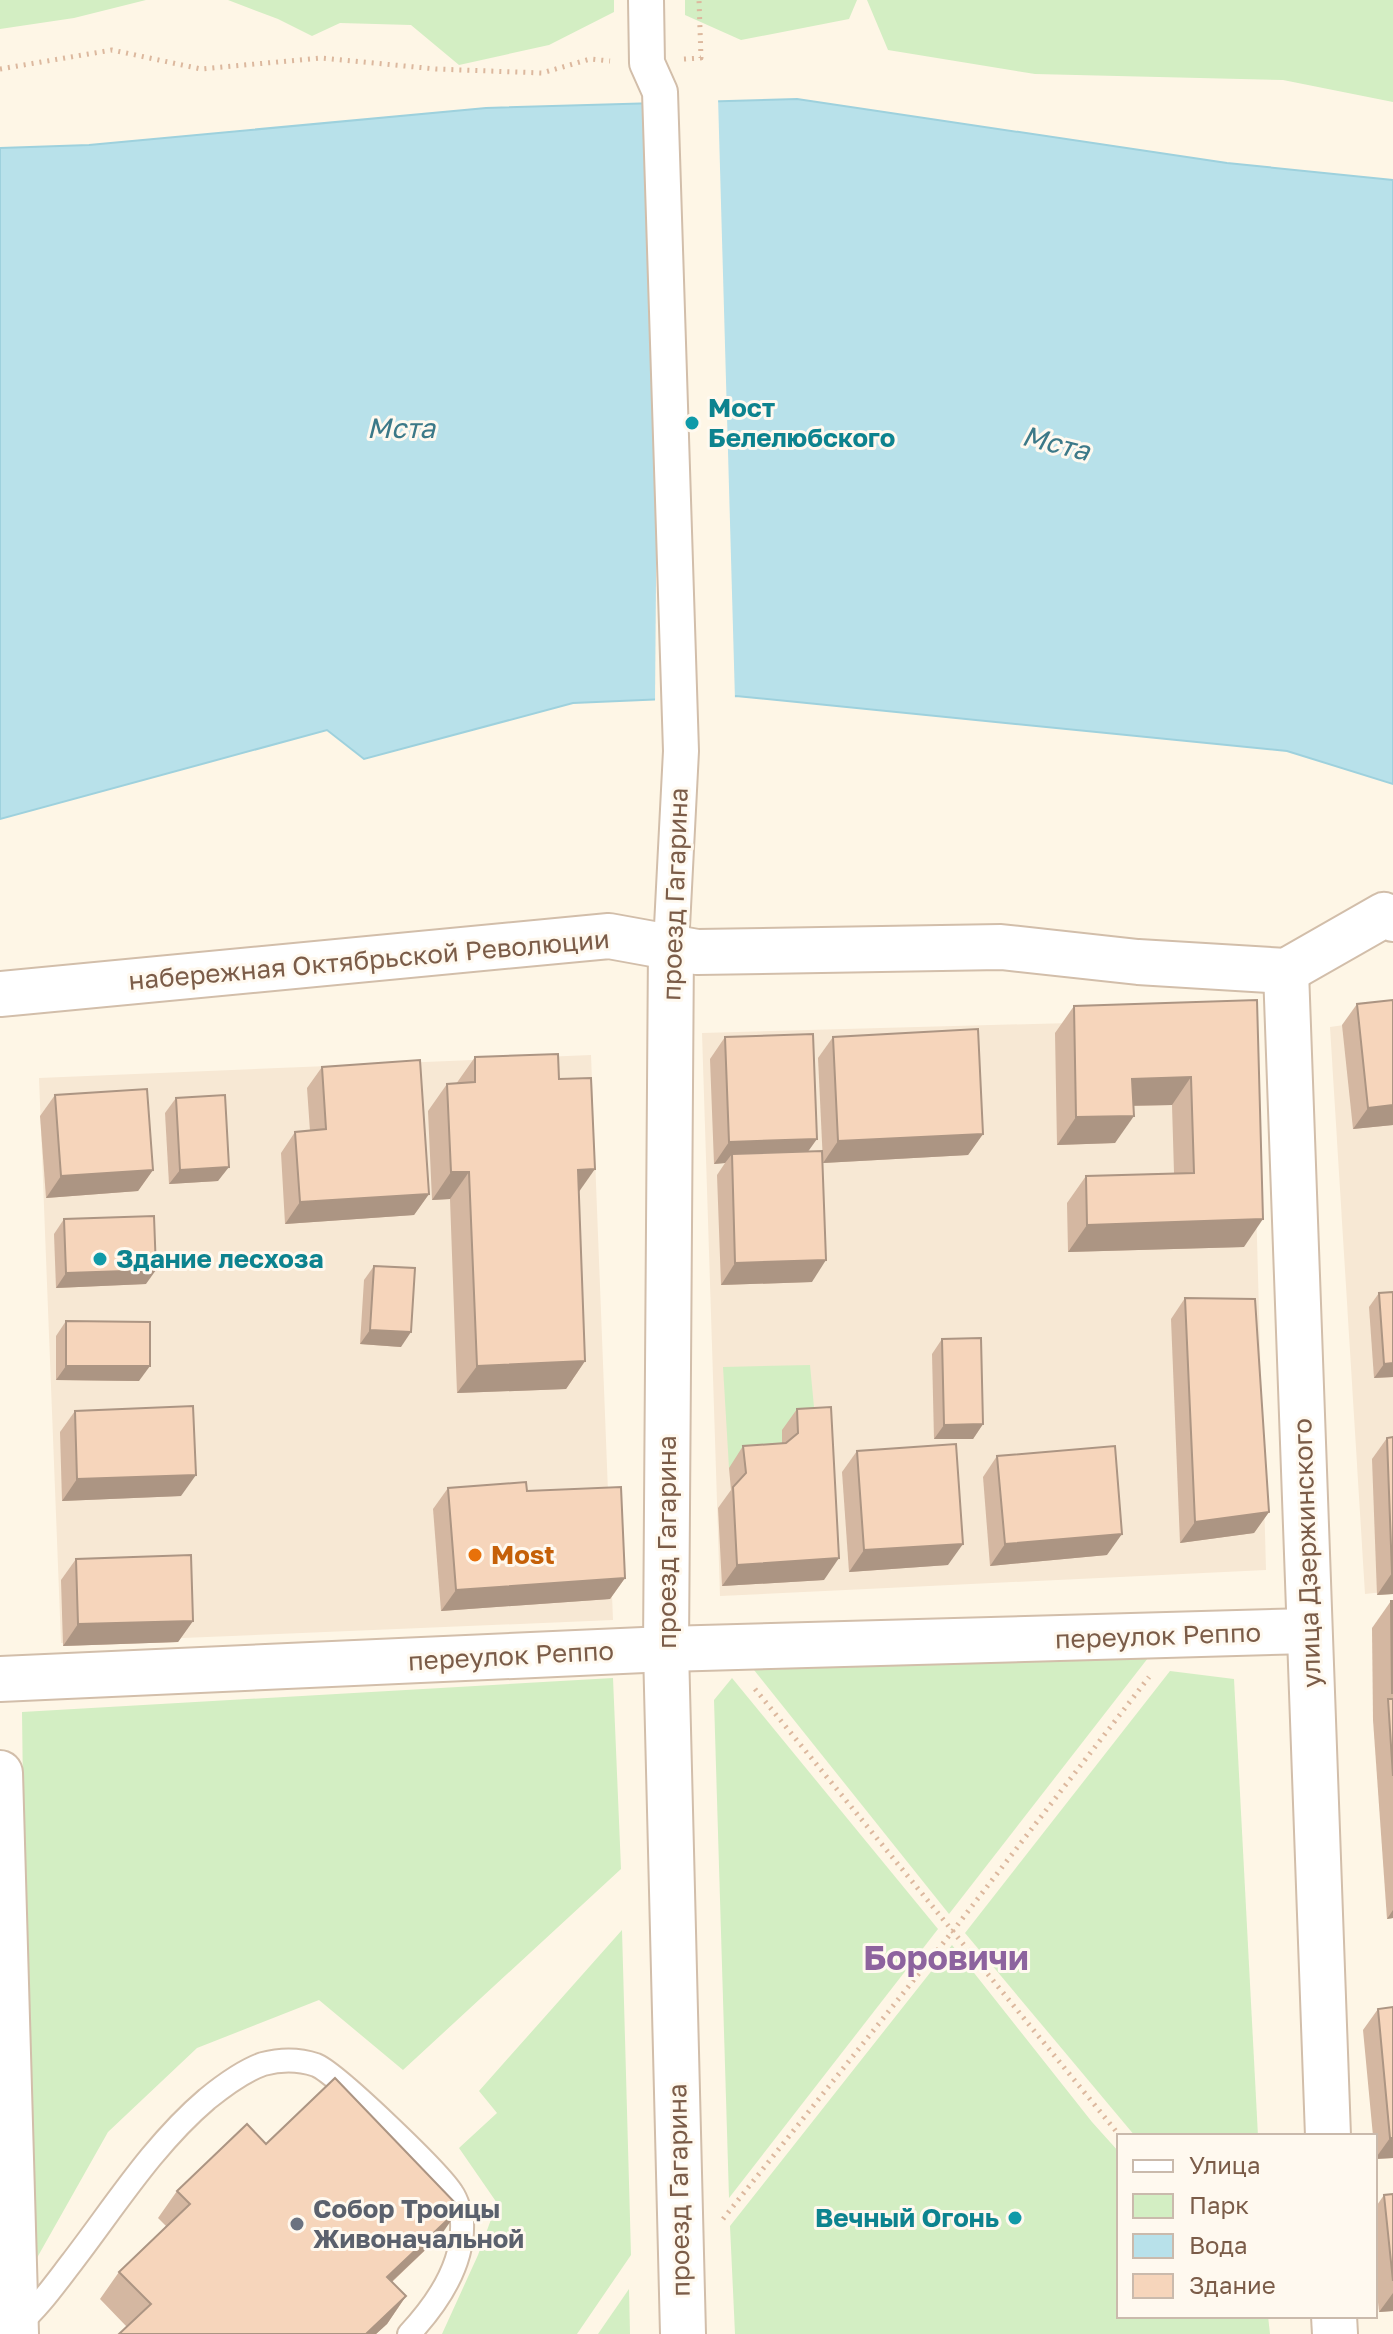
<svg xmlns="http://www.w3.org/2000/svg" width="1393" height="2334" font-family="'Golos Text',sans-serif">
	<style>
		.residential { fill: #f7e8d4 }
		.green { fill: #d3eec3 }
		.water { fill: #b8e1ea; stroke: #9ed1dd; stroke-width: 2 }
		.pier { fill: #fef6e6 }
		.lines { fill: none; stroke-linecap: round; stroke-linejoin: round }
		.service-casing { stroke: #d2beaa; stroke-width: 26 }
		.pedestrian-casing { stroke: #d2beaa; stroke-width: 38 }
		.minor-casing { stroke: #d2beaa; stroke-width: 48 }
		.path { stroke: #dcb89e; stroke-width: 5; stroke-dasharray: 2 6; stroke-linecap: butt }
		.service { stroke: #fff; stroke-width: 22 }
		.pedestrian { stroke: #fff; stroke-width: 34 }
		.minor { stroke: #fff; stroke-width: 44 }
		.wall { fill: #d4b7a1 }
		.shaded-wall { fill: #ac9583 }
		.building { fill: #f6d5bb; stroke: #ac9583; stroke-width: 2 }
		.culture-dot { fill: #0f9aa8; stroke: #fff9ef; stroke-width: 3 }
		.food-dot { fill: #e8710a; stroke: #fff9ef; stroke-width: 3 }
		.worship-dot { fill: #6b7280; stroke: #fff9ef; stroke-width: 3 }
		.labels { text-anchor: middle; stroke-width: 6; stroke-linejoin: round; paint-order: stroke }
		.culture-label { font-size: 26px; font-weight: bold; fill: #0d838f; stroke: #fff9ef; text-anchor: start }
		.street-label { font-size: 26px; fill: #7b5c48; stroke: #fff9ef }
		.food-label { font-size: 26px; font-weight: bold; fill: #c56008; stroke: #fff9ef; text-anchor: start }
		.worship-label { font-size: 26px; font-weight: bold; fill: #5b616d; stroke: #fff9ef; text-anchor: start }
		.water-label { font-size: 28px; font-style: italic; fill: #3c7988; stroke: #fff9ef }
		.district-label { font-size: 34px; font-weight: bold; fill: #8d639e; stroke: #fff9ef }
	</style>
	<rect width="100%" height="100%" fill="#fef6e6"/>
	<g class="residential">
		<path d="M1251,1018L1266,1570L720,1596L702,1033Z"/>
		<path d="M1393,1018V1591L1365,1594L1330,1027Z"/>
		<path d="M591,1055L613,1620L61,1643L39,1078Z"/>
	</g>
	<g class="green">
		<path d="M0,0H146L74,18L0,29Z"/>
		<path d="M228,0H614V12L549,45L459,65L411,25L340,23L312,36L278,19Z"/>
		<path d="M685,0H857L849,19L741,40L685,15Z"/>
		<path d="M867,0H1393V102L1283,80L1035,74L888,50Z"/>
		<path d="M810,1365L816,1428L771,1464L729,1468L723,1367Z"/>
		<path d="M1148,1658L949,1914L754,1670Z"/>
		<path d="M1170,1671L1234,1679L1258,2136H1135L965,1933Z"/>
		<path d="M613,1678L621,1869L403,2070L319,2000L197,2048L108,2132L29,2272L22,1712Z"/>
		<path d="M732,1678L938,1929L729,2198L714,1700Z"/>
		<path d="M622,1930L631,2255L577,2334H442L478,2255L497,2203L459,2148L497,2113L479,2091Z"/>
		<path d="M952,1945L1092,2122L1119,2152V2316H1268L1270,2334H735L730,2226Z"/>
		<path d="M629,2289L630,2334H598Z"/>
	</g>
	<path class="water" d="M797,99L1227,163L1393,180V784L1287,751L736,696L573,703L364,759L327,730L0,819V148L89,145L486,108Z"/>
	<path class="pier" d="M718,97L735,700L655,704L660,99Z"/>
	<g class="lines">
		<g class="service-casing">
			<path id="service" d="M17,2326C39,2307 55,2284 72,2262C115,2206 153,2145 207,2099C223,2086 243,2071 263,2064C282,2059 298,2059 316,2065C335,2072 440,2173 452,2193C457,2200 461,2214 462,2222C464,2265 437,2304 409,2334"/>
		</g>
		<g class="pedestrian-casing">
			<path id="pedestrian" d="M646,0L647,63L660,92L681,751L671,946"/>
		</g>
		<g class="minor-casing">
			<g id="minor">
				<path d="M671,946L666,1649L683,2334"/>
				<path d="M1286,971L1328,2136"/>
				<path d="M0,994L609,936L697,952L1001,947L1138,962L1286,971L1384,915L1393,919"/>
				<path d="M0,1679L666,1649L1309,1631"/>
				<path d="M0,1773L16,2334"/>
				<path d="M1334,2316L1335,2334"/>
			</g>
		</g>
		<g class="path">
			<path d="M684,59L701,58L699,0"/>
			<path d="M0,69L112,50L201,69L321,58L436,69L542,73L590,59L610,61"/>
			<path d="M755,1689L1120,2136"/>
			<path d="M723,2219L952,1932L1149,1677"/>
		</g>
		<use href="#service" class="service"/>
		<use href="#pedestrian" class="pedestrian"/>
		<use href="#minor" class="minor"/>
	</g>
	<g class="wall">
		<path d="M1257,1000L1244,1247L1068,1252L1067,1203L1086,1176L1174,1173L1172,1105L1133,1106L1115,1143L1057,1145L1055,1033L1074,1006Z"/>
		<path d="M1393,1000V1125L1353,1129L1342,1025L1357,1004Z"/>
		<path d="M725,1037L808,1151L812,1282L721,1285L717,1175L725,1163L714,1164L710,1059Z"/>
		<path d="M833,1037L983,1134L968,1155L823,1163L818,1058Z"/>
		<path d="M475,1057L559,1079L579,1192L585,1361L566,1389L457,1393L450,1199L432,1200L428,1111L447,1084H456Z"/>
		<path d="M322,1067L429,1194L414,1215L285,1224L281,1153L295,1132L310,1131L307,1088Z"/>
		<path d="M55,1095L153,1170L138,1191L46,1198L40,1116Z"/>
		<path d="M176,1098L218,1181L169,1184L165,1113Z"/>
		<path d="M64,1219L146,1284L56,1288L54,1234Z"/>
		<path d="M374,1266L401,1347L360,1344L364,1280Z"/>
		<path d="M1393,1292V1377L1374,1378L1369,1307L1379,1293Z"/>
		<path d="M1185,1298L1269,1512L1254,1533L1180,1543L1171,1319Z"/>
		<path d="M66,1321L139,1381L56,1380V1336Z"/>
		<path d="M942,1339L983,1424L973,1439H934L932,1354Z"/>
		<path d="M797,1409L824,1580L722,1586L718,1508L731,1490L729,1468L743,1446L782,1443V1430Z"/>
		<path d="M75,1411L181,1496L62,1501L60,1432Z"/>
		<path d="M1387,1438L1393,1594L1377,1595L1372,1459Z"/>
		<path d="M857,1451L948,1565L849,1572L842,1472Z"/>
		<path d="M997,1456L1107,1555L990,1566L983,1477Z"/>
		<path d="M448,1488L527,1491L625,1578L610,1599L441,1611L433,1509Z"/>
		<path d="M76,1559L193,1621L178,1642L63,1646L61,1580Z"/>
		<path d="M1391,1601H1393V1918L1387,1919L1373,1720L1372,1628Z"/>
		<path d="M1393,2007V2158L1375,2159V2136H1373L1363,2030L1378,2009Z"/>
		<path d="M266,2144L441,2235L392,2282L406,2296L387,2324L376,2334H119L127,2327L100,2299L119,2272L166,2226L158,2218L177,2191Z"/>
		<path d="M1393,2194V2311L1379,2312L1375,2273V2208L1384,2195Z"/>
	</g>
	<g class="shaded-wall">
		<path d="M1191,1077L1172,1105L1113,1106L1132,1079Z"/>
		<path d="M1393,1105V1125L1353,1129L1368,1108Z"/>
		<path d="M1134,1116L1115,1143L1057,1145L1076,1117Z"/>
		<path d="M983,1134L968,1155L823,1163L838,1141Z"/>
		<path d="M817,1139L802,1160L732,1154L725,1163L714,1164L729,1142Z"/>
		<path d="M229,1167L218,1181L169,1184L180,1170Z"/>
		<path d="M595,1169L576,1196L578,1170Z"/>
		<path d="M153,1170L138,1191L46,1198L61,1176Z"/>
		<path d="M451,1172H469L450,1199L432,1200Z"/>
		<path d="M429,1194L414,1215L285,1224L300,1202Z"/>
		<path d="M1263,1219L1244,1247L1068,1252L1087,1225Z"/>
		<path d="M826,1260L812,1282L721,1285L735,1263Z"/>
		<path d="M156,1270L146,1284L56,1288L66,1273Z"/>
		<path d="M370,1330L411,1332L401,1347L360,1344Z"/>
		<path d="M585,1361L566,1389L457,1393L477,1366Z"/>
		<path d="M1393,1363V1377L1374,1378L1384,1364Z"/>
		<path d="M66,1366H150L139,1381L56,1380Z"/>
		<path d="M983,1424L973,1439H934L944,1425Z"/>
		<path d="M196,1475L181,1496L62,1501L77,1479Z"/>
		<path d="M1269,1512L1254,1533L1180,1543L1195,1522Z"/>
		<path d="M1122,1534L1107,1555L990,1566L1005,1544Z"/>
		<path d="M963,1544L948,1565L849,1572L864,1550Z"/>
		<path d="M839,1558L824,1580L722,1586L737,1565Z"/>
		<path d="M1392,1573H1393V1594L1377,1595Z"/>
		<path d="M625,1578L610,1599L441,1611L456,1590Z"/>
		<path d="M193,1621L178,1642L63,1646L78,1624Z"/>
		<path d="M1393,1910V1918L1387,1919Z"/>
		<path d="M1390,2138H1393V2158L1375,2159Z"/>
		<path d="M460,2208L441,2235L368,2304L387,2277Z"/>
		<path d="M1393,2293V2311L1379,2312Z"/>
		<path d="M406,2296L387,2324L376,2334H366Z"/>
	</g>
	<g class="building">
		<path d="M1257,1000L1263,1219L1087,1225L1086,1176L1194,1173L1191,1077L1132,1079L1134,1116L1076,1117L1074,1006Z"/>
		<path d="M1393,1000V1105L1368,1108L1357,1004Z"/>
		<path d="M978,1029L983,1134L838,1141L833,1037Z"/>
		<path d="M813,1034L817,1139L729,1142L725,1037Z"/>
		<path d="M558,1054L559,1079L591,1078L595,1169L578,1170L585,1361L477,1366L469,1172H451L447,1084L475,1082V1057Z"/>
		<path d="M420,1060L429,1194L300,1202L295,1132L326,1129L322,1067Z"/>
		<path d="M147,1089L153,1170L61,1176L55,1095Z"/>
		<path d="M225,1095L229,1167L180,1170L176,1098Z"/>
		<path d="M822,1151L826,1260L735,1263L732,1154Z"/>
		<path d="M154,1216L156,1270L66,1273L64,1219Z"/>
		<path d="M374,1266L415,1268L411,1332L370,1330Z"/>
		<path d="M1393,1292V1363L1384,1364L1379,1293Z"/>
		<path d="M1185,1298L1255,1299L1269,1512L1195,1522Z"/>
		<path d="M66,1321L150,1322V1366H66Z"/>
		<path d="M981,1338L983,1424L944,1425L942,1339Z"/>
		<path d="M193,1406L196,1475L77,1479L75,1411Z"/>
		<path d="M831,1407L839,1558L737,1565L733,1487L746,1473L743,1446L786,1443L798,1433L797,1409Z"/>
		<path d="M1393,1437V1573H1392L1387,1438Z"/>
		<path d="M956,1444L963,1544L864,1550L857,1451Z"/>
		<path d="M1115,1446L1122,1534L1005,1544L997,1456Z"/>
		<path d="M526,1482L527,1491L621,1487L625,1578L456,1590L448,1488Z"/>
		<path d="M191,1555L193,1621L78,1624L76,1559Z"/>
		<path d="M1391,1601H1393V1693H1392Z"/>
		<path d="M1388,1699H1393V1776Z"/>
		<path d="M1393,2007V2138H1390L1378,2009Z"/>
		<path d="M335,2078L460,2208L387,2277L406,2296L366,2334H119L151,2304L119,2272L190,2204L177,2191L247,2124L266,2144Z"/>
		<path d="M1393,2194V2281L1384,2195Z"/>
	</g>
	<g class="culture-dot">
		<circle cx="692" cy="423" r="8"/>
		<circle cx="100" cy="1259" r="8"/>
		<circle cx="1015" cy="2218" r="8"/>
	</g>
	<circle class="food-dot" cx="475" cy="1555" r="8"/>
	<circle class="worship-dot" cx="297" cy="2224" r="8"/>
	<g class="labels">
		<g class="culture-label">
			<text x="708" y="417">Мост<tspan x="708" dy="30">Белелюбского</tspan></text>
			<text x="116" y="1268">Здание лесхоза</text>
			<text x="999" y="2227" text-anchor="end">Вечный Огонь</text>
		</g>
		<g class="street-label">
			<text transform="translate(675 894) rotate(-88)" y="9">проезд Гагарина</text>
			<text transform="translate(369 960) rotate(-5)" y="9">набережная Октябрьской Революции</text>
			<text transform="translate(667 1542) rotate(-90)" y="9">проезд Гагарина</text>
			<text transform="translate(1307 1553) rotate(-92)" y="9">улица Дзержинского</text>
			<text transform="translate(1158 1636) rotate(-2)" y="9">переулок Реппо</text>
			<text transform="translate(511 1656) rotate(-3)" y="9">переулок Реппо</text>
			<text transform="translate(679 2190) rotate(-91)" y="9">проезд Гагарина</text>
		</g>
		<g class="food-label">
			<text x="491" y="1564">Most</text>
		</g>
		<g class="worship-label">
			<text x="313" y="2218">Собор Троицы<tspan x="313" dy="30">Живоначальной</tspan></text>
		</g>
		<g class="water-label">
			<text x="401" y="438">Мста</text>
			<text transform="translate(1056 443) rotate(14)" y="10">Мста</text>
		</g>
		<g class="district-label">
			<text x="946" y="1970">Боровичи</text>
		</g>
	</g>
	<rect x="1117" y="2134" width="260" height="184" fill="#fff9ef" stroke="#cabaac" stroke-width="2"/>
	<rect x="1133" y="2160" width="40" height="12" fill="#ffffff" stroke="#cabaac" stroke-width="2"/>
	<text x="1189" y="2174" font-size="24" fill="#7b5c48">Улица</text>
	<rect x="1133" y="2194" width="40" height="24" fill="#d3eec3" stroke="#cabaac" stroke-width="2"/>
	<text x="1189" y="2214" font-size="24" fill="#7b5c48">Парк</text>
	<rect x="1133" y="2234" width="40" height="24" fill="#b8e1ea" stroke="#cabaac" stroke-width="2"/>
	<text x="1189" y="2254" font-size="24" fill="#7b5c48">Вода</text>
	<rect x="1133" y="2274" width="40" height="24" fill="#f6d5bb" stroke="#cabaac" stroke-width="2"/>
	<text x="1189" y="2294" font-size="24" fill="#7b5c48">Здание</text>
</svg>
